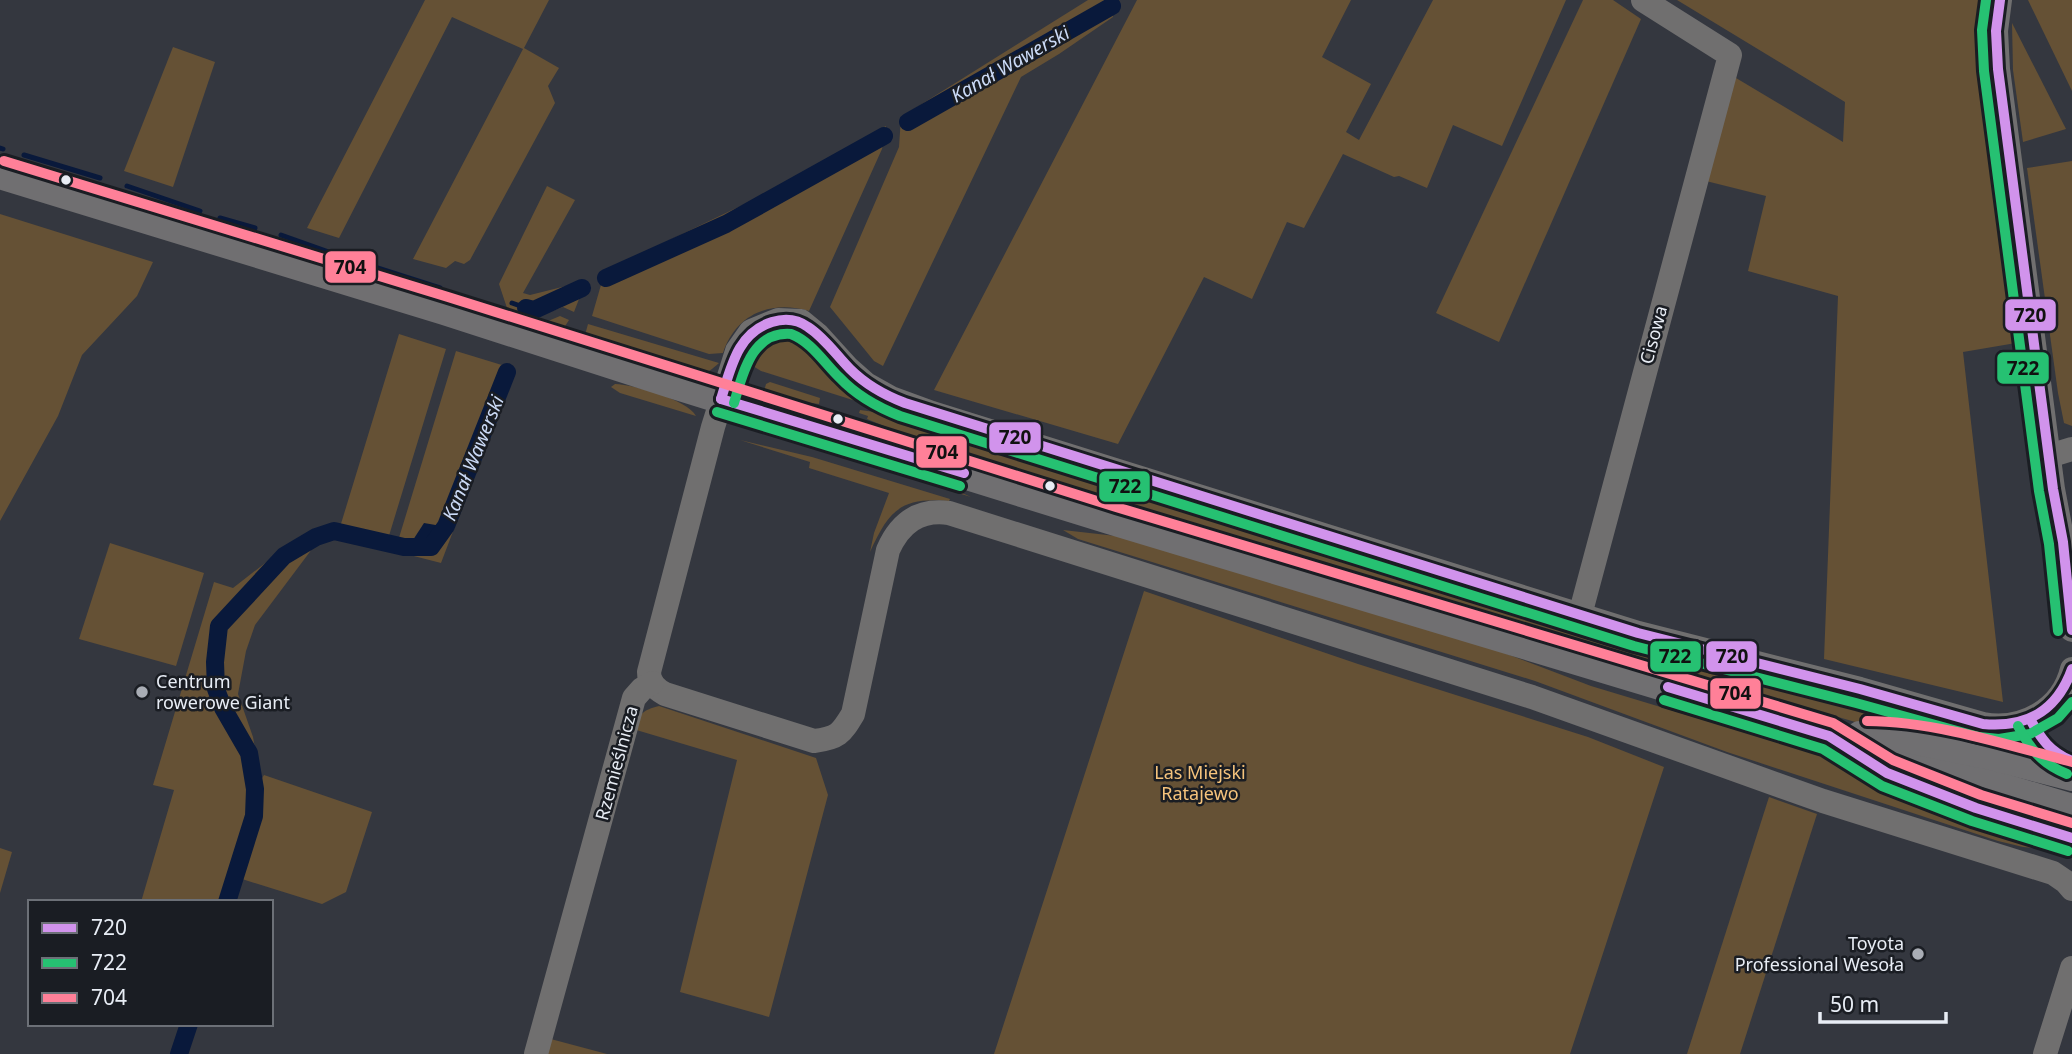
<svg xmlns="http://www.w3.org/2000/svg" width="2072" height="1054" font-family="'Noto Sans',sans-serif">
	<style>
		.green { fill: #655135 }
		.water { fill: #09193b }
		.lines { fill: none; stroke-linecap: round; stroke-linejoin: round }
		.stream { stroke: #09193b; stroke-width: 5 }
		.canal { stroke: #09193b; stroke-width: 18 }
		.minor { stroke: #706f6f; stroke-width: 24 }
		.major { stroke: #706f71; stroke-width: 30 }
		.bus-1-casing { stroke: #1a1d23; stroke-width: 16 }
		.bus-2-casing { stroke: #1a1d23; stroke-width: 16 }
		.bus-3-casing { stroke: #1a1d23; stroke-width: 16 }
		.bus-1 { stroke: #d193ec; stroke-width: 10 }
		.bus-2 { stroke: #26c172; stroke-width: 10 }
		.bus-3 { stroke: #ff8098; stroke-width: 10 }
		.bus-dot { fill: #e8edf5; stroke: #1a1d23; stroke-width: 2.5 }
		.poi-dot { fill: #a9adb5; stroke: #1a1d23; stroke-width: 2.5 }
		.labels { text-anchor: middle; stroke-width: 5; stroke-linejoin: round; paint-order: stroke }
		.street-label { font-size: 18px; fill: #e8edf5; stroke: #1a1d23 }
		.poi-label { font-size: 18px; fill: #e8edf5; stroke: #1a1d23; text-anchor: start }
		.park-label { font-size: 18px; fill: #f5c37c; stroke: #1a1d23 }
		.water-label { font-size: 19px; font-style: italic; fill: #cbdaf6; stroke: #1a1d23 }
		.line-badge { stroke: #1a1d23; stroke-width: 2.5 }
		.pale-badge-label { font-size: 19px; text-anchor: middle; font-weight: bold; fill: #111 }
	</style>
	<rect width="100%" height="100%" fill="#34373f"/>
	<g class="green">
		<path d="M425,0H549L524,48L559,68L548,86L555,103L470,260L464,264L455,261L446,268L413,259L523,49L452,17L339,238L307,228Z"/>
		<path d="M1088,0H1111L1113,17L1059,54L1021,77L883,366L874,361L830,307L899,147L901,117Z"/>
		<path d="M1137,0H1351L1322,57L1371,84L1346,132L1359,140L1433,0H1566L1502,146L1453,125L1427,188L1399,176L1394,177L1343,154L1304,228L1287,222L1252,299L1204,277L1118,444L934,390Z"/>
		<path d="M1583,0H1613L1641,19L1499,342L1436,313Z"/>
		<path d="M1677,0H1980L1978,10L1979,43L2016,343L1963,352L2003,702L1824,659L1838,296L1748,271L1766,196L1706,181L1731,75L1843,142L1845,102Z"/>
		<path d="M2028,0H2072V91Z"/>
		<path d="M2012,23L2066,129L2023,142L2013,70Z"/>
		<path d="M173,47L215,62L173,187L124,171Z"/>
		<path d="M886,126L882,149L809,311C770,300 736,314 723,353L709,354L592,316L605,271L755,199Z"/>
		<path d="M2072,161V426L2064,423L2058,393L2027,168Z"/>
		<path d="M547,186L575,200L523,293L530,295L586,281L574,312L563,307L537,317L507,308L499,284Z"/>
		<path d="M0,214L153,262L137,296L82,355L58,416L0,521Z"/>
		<path d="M560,316L569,320L562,331L541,324Z"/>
		<path d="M588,324L719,363C712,369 709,373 700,373C678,375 613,350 589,343L585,335Z"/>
		<path d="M399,334L446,349L388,539L398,541L456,351L515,369L441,563L336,536L318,541L255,625L246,651L238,694L253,737L261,780L264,775L372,812L346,892L322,904L242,879L235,902H141L174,790L153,785L214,582L233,588L278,553L332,525L340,527Z"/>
		<path d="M777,334L800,337L884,405L859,402L761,371L748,363C754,348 762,340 777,334Z"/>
		<path d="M770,382L820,398L819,404L774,398L763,395L766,384Z"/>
		<path d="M615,384C635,385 686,399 696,416L620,393L611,387Z"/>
		<path d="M860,410L882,413L947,433L949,427L1994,737L2027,734L2032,751L1879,729L1456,604L1406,593L1197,534L1157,517L930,445L867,419L868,416L859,413Z"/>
		<path d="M753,426L946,486L971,497L755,430Z"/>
		<path d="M740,440L812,457L950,499L949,501C901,497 889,510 870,552L874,533L889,493L809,468L810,462Z"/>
		<path d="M1063,530L1116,536L1478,643L1591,686L1889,776L2066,851L2023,847L1998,841L1727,752L1535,681L1078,539Z"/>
		<path d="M110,543L204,573L176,666L79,639Z"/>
		<path d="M1144,591L1358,664L1588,737L1664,767L1570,1054H994Z"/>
		<path d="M659,706L816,758L828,795L769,1017L680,992L737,760L633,729C639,714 643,710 659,706Z"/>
		<path d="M1769,797L1817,814L1740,1054H1687Z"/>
		<path d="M0,848L12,852L0,893Z"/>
		<path d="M182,1024H197L187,1054H172Z"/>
		<path d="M547,1038L607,1054H543Z"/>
	</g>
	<path class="water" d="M424,523L447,527L444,544L423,548L413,540Z"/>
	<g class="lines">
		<g class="stream">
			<path d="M0,148L3,149"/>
			<path d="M24,155L100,178"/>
			<path d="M127,186L200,211"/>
			<path d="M220,218L255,228"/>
			<path d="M281,235L351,260"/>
			<path d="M368,265L440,288"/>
			<path d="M512,303L526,308"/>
		</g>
		<g class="canal">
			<path d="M908,122L1112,6"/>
			<path d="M606,278L726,224L884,136"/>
			<path d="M526,308L534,310L582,288"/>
			<path d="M227,902L254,816L255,789L249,753L223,708L216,689L215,662L219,626L284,556L316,537L334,531L404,547H431L446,526L507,372"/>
			<path d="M179,1054L189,1024"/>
		</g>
		<g class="minor">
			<path d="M2000,0L1996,31L1998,69L2053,489L2063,542L2072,630"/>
			<path d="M2049,456L2072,449"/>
			<path d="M1580,615L1730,55L1643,0"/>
			<path d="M2072,669C2062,710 2022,731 1983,724L1860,689L1638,633L932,413L891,398L866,384L848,368L818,335L801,321L778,320L751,331L737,351L713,427L649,672C649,683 656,689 665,694L814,741C838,738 841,734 853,714L888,550C900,523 919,509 949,513L1532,697L1823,801L2053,873L2066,882L2072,889"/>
			<path d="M536,1054L634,698L642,689L652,683"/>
			<path d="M2045,1054L2072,968"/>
		</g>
		<g class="major">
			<path d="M0,174L444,310L677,385L1112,520L2072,809"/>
			<path d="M1860,736L1893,735L1991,755L2072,776"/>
			<path d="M1873,764C1927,799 2010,819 2072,838"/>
		</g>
		<g class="bus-1-casing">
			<g id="bus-1">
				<path d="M2000,0L1996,31L1998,69L2053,489L2063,542L2072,630"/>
				<path d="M721,399C731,368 737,333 772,322C785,318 797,319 808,327C825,338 836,355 850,369C866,385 884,395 905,403L1638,633L1860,689L1983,724C2027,728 2057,711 2072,669"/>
				<path d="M721,399L964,473"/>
				<path d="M1668,687L1829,736L1887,773L1976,808L2072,838"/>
				<path d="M2030,719C2041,739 2050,752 2072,761"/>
			</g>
		</g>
		<g class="bus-2-casing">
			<g id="bus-2">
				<path d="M1986,0L1982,30L1984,71L2039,491L2049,544L2058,631"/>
				<path d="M734,403C743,373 752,331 791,334C812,342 825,364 840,378C857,396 877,407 900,416L1634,646L1856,703L1979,737L1999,739L2030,734L2058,718L2072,702"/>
				<path d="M717,412L960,486"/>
				<path d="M1664,700L1823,749L1882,786L1972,821L2068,851"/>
				<path d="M2018,726C2030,749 2042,764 2067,774"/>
			</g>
		</g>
		<g class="bus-3-casing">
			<g id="bus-3">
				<path d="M4,161L448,297L1116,507L1833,723L1893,760L1981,795L2072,823"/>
				<path d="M1867,721C1933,721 2008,745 2072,762"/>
			</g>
		</g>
		<use href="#bus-1" class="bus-1"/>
		<use href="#bus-2" class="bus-2"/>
		<use href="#bus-3" class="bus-3"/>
	</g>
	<g class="bus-dot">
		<circle cx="66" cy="180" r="6"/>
		<circle cx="838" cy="419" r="6"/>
		<circle cx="1050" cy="486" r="6"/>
	</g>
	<g class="poi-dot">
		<circle cx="142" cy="692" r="7"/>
		<circle cx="1918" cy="954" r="7"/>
	</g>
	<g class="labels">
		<g class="street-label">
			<text transform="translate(1654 335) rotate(-75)" y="6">Cisowa</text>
			<text transform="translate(617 763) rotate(-75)" y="6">Rzemieślnicza</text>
		</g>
		<g class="poi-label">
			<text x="156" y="688">Centrum<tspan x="156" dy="21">rowerowe Giant</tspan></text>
			<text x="1904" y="950" text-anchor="end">Toyota<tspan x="1904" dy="21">Professional Wesoła</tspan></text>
		</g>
		<g class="park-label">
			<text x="1200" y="779">Las Miejski<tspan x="1200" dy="21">Ratajewo</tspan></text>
		</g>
		<g class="water-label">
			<text transform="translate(1010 64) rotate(-30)" y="7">Kanał Wawerski</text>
			<text transform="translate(473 458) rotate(-68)" y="7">Kanał Wawerski</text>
		</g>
	</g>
	<g class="line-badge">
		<rect x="324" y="250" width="53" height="34" rx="7" fill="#ff8098"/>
		<rect x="2004" y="298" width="53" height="34" rx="7" fill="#d193ec"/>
		<rect x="1996" y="351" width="54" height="34" rx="7" fill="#26c172"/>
		<rect x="988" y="421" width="54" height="33" rx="7" fill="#d193ec"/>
		<rect x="915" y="435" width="53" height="34" rx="7" fill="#ff8098"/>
		<rect x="1098" y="470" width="53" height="33" rx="7" fill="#26c172"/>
		<rect x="1649" y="640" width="53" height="33" rx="7" fill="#26c172"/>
		<rect x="1705" y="640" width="53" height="33" rx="7" fill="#d193ec"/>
		<rect x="1709" y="677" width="53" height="33" rx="7" fill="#ff8098"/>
	</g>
	<g class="pale-badge-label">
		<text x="350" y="274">704</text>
		<text x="2030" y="322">720</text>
		<text x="2023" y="375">722</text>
		<text x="1015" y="444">720</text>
		<text x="942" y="459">704</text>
		<text x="1125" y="493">722</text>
		<text x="1675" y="663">722</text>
		<text x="1732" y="663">720</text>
		<text x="1735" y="700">704</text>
	</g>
	<rect x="28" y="900" width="245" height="126" fill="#1a1d23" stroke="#6c7077" stroke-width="2"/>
	<rect x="42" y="923" width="35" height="10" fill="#d193ec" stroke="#6c7077" stroke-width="2"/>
	<text x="91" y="935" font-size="21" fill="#e8edf5">720</text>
	<rect x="42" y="958" width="35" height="10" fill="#26c172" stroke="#6c7077" stroke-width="2"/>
	<text x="91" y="970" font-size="21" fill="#e8edf5">722</text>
	<rect x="42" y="993" width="35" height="10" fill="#ff8098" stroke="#6c7077" stroke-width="2"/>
	<text x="91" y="1005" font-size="21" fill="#e8edf5">704</text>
	<path d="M1820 1012v10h126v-10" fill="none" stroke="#e8edf5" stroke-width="3.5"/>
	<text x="1830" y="1012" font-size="21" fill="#e8edf5" stroke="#1a1d23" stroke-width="5" paint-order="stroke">50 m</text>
</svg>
